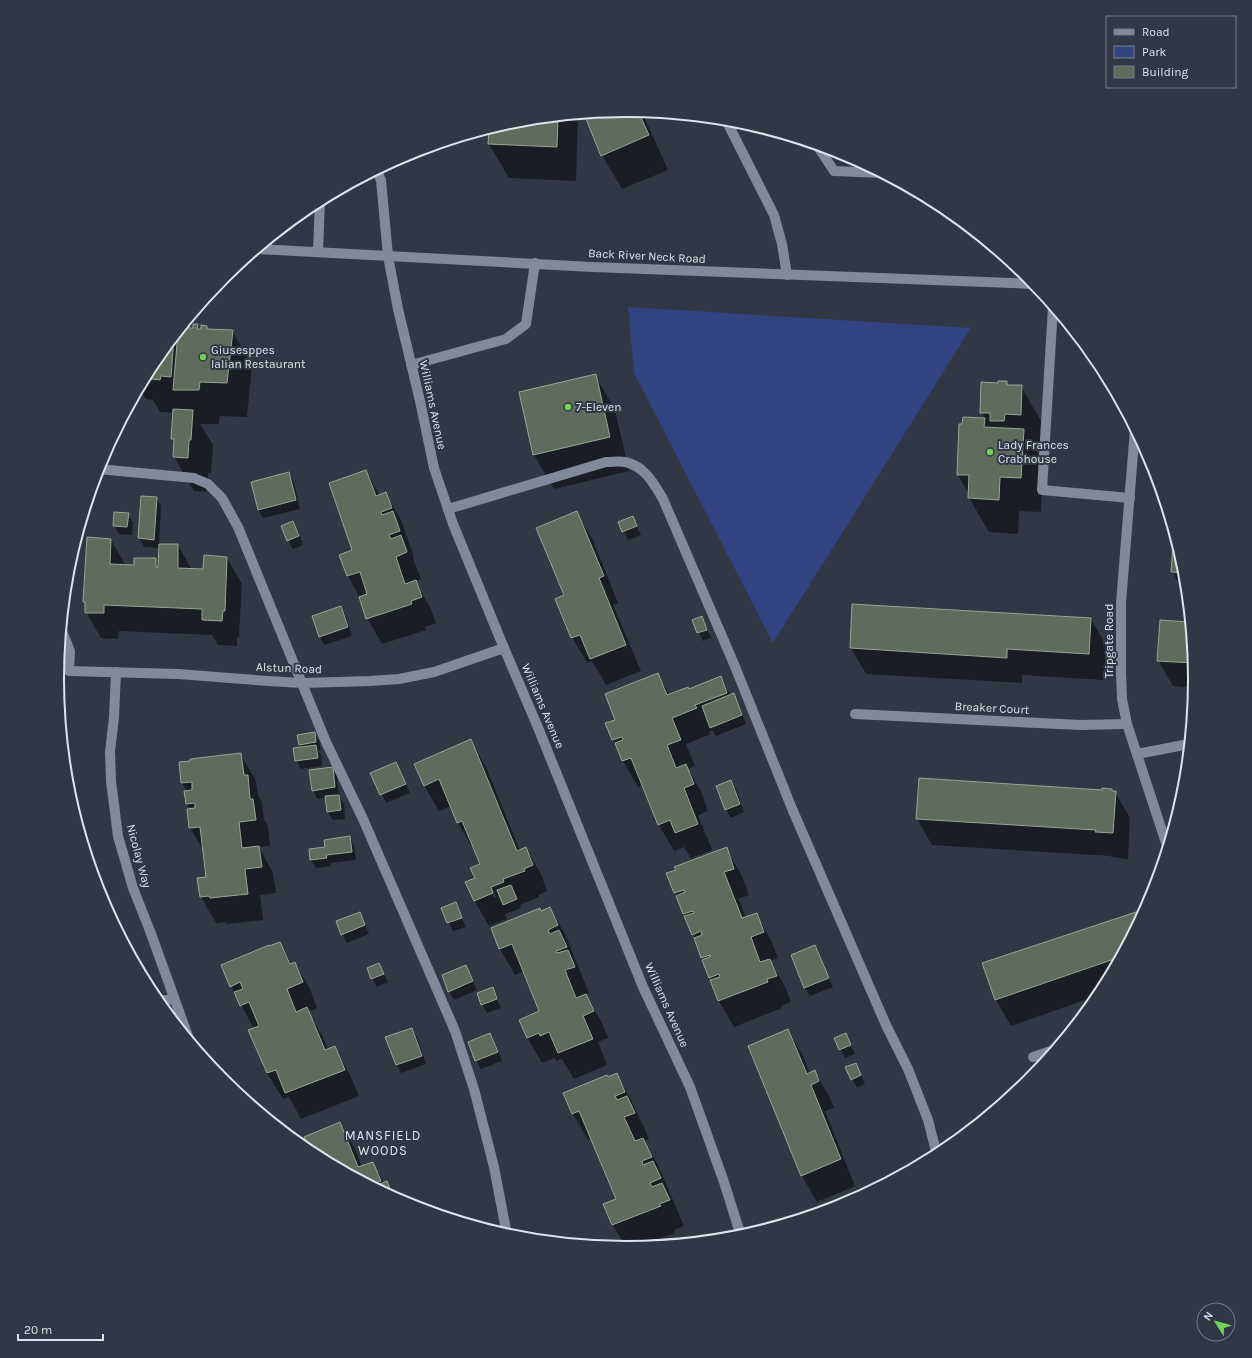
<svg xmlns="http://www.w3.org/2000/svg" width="1252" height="1358" font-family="Karla,sans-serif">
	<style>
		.green { fill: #314380 }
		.shadow { fill: #0007; fill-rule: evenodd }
		.building { fill: #5f6b5c; stroke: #99a596 }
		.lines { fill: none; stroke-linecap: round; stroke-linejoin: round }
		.minor { stroke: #82899a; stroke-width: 10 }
		.poi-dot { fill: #73d25c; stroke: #313745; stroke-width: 1.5 }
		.labels { text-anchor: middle; stroke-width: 4; stroke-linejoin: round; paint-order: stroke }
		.street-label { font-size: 12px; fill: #dfe3ed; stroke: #313745 }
		.poi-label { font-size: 12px; fill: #dfe3ed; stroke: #313745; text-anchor: start }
		.neighbourhood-label { font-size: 13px; letter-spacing: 1px; fill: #dfe3ed; stroke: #313745 }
		.rim { fill: none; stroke: #dfe3ed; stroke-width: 2 }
	</style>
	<rect width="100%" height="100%" fill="#313745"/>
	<path class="green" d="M628,307L971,328L773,643L634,373Z"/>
	<g class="shadow">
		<path d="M626,110L642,112L668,170L622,189L602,155L585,114Z"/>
		<path d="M578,115L576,181L509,178L489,144L490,129L515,121Z"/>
		<path d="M184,325H189L191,329H194L197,325L200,330L206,327L208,330L232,331L252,365L247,417L220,416L219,424H200L213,445L211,474L208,473L207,492L194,491L174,457L175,444L172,439L174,413L160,412L153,400L146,399L139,388L153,363L177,333L179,336L183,329Z"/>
		<path d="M595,375L615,410L629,471L554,489L534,455Z"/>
		<path d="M1006,382L1008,386H1021L1041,421L1040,449H1035L1043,464L1041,512L1019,511L1018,534L989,532L969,498V494L958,475L985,419L982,413V383L999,384Z"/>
		<path d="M366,471L380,496L386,494L401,520L414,557L413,558L421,579L415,581L430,607L436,623L425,627L426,630L382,644L367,618L360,598L348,576L354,550Z"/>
		<path d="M289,474L294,482L300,509L263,518L258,510Z"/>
		<path d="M142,497L156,498L161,506L159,545H178L192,570H204L227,558L242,584L239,637H237V646L218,645L212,635L119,631L118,639L101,638L86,612V605L84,601L111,540L126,566H135L155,559L159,566L160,548L144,547L139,538Z"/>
		<path d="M576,512L592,538L618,603L613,605L641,671L606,685L592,661L587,663L572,637L566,596Z"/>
		<path d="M128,514L133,523L132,535L119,534L114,526Z"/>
		<path d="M632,517L641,535L628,540L619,522Z"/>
		<path d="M293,523L298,531L303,545L293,549L288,540Z"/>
		<path d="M1174,546L1178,547L1184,568L1185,581L1177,580L1172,571Z"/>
		<path d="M341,607L346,616L352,636L324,645L320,637Z"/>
		<path d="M702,617L711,638L703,641L693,620Z"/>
		<path d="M1091,619L1106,645L1104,680L1022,675V683L866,674L851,648Z"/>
		<path d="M1161,621L1189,623L1195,679L1194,688L1173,686L1158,660Z"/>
		<path d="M658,675L670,695L689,690L720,678L731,696L733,695L738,703L746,724L716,736L712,730L709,732L711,734L686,744L695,766L688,769L701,791L708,811L698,815L712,850L691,858L684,847L674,851L659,825L643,785L638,787L623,761L607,723L616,720Z"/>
		<path d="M314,733L319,741L321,750L318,751L321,755L322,766L301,769L296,760L302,748L300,745Z"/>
		<path d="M471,741L486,767L520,851L526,848L541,874L547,891L538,895L539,897L520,905L521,908L505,914L507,919L489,926L474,900L476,879L481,865L474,848L473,849L458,823L451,806L439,811L424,785ZM492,891H494L496,897L494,898Z"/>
		<path d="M241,755L256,781L258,795L262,802L264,820L268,826L270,846L259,847L273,873L276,893L260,895L263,920L226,924L225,922L216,923L201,897L199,879L207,878L204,851L190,828V809L187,804L185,791H187L182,783Z"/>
		<path d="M396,763L410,793L386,803L372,774Z"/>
		<path d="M332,768L337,776L339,796L344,804L345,819L333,820L328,812L326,798L317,799L313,790Z"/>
		<path d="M920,779L1115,792L1130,818L1128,859L1111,857V856L932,845L917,819Z"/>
		<path d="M731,781L736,789L744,812L731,818L726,809Z"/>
		<path d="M350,837L354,846L356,860L330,863L331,866L316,868L311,860L327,848Z"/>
		<path d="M726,848L741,874L749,895L739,899L746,918L756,914L771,940L778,958L770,961L785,986L791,1002L781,1006L782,1008L734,1027L719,1001L695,938L668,874Z"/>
		<path d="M455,904L466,927L453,931L442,909Z"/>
		<path d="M550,908L565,934L589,993L585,994L601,1021L608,1038L598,1042L607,1065L574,1079L562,1059L556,1061L555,1058L542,1063L527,1037L540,1011L524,971L515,975L500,949L492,929Z"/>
		<path d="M1145,910L1099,995L1011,1026L996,1000L984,964Z"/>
		<path d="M360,913L369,934L347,943L342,934Z"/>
		<path d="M280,943L292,964L295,963L310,989L317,1008L308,1012L322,1035L328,1050L334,1047L349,1073L359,1096L301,1119L289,1097L283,1099L267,1073L249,1031L254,1029L231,986L269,948Z"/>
		<path d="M815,947L819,955L833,987L810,996L805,988L792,956Z"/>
		<path d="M466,966L477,990L454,1000L449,991Z"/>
		<path d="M383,973L388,982L377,987L372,978Z"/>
		<path d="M492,989L501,1008L487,1013L482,1004Z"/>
		<path d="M412,1029L417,1037L426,1064L401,1073L397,1065L387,1038Z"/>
		<path d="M788,1030L803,1056L810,1074L815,1072L830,1098L834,1108L825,1111L855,1186L817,1202L802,1176Z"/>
		<path d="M490,1034L495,1043L502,1061L481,1069L476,1060Z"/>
		<path d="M846,1034L855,1054L845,1058L835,1039Z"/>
		<path d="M855,1064L865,1084L857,1087L852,1079Z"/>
		<path d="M616,1074L631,1100L642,1123L649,1139L644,1141L658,1165L684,1226L674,1230L675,1233L638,1247L626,1248L613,1225L618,1199L591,1138L588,1140L573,1114L565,1094Z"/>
		<path d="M340,1123L355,1149L362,1167L373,1163L384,1183L386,1182L395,1198L311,1153L305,1137Z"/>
	</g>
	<g class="building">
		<path d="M626,110L638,111L649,135L601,156L584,114Z"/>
		<path d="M558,117L557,147L488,144L489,129L515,121Z"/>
		<path d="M185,324H189V328H193V324H198L197,329H201V325L207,326V329L233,330L227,383L200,382L199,390H173L178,332Z"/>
		<path d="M174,337L171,377L161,376L160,380L145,378L153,363Z"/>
		<path d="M596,374L610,437L533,455L519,392Z"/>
		<path d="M998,381H1007V385H1022L1021,415L1005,414L1004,421H990V413H980L981,382L998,383Z"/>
		<path d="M173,409L193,410L191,440H189L188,458L173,457L174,439H171Z"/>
		<path d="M963,417L985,418L984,427L1024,429L1021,478L1000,477L999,500L968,498L969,475H957L959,424H962Z"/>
		<path d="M366,470L376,496L386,492L392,508L381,512L382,515L393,511L400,531L389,535L391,539L401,535L407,552L396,557L405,584L416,580L422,597L411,601L412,604L366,619L359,597L367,594L360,572L347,576L339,555L352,550L329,483Z"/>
		<path d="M289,472L296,500L258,510L251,482Z"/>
		<path d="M141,496L157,497L154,540L138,538Z"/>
		<path d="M577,511L604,576L599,578L626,645L590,659L580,635L571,638L555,599L564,595L536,528Z"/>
		<path d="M114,512L129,513L127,527L113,526Z"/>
		<path d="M633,516L637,526L622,532L618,522Z"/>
		<path d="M293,521L299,536L287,541L281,526Z"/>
		<path d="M87,537L111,539L110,564L134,565V558H156V567H158L159,544H178V568L203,569L204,555L227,557L225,611H223L222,621L202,620V609L104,605V613H85V602H83Z"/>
		<path d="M1173,545L1177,546L1185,573L1171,572Z"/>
		<path d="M852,604L1091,618L1089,654L1007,649V658L850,648Z"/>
		<path d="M341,606L348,627L319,637L312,616Z"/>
		<path d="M702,616L707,630L697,633L692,620Z"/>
		<path d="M1160,620L1189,622L1193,663L1157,661Z"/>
		<path d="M658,673L667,695L688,687L689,689L721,676L727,693L695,705L697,708L672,718L681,740L667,745L676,768L686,764L694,784L684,788L698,824L675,833L670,820L658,825L631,758L622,761L615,743L623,740L622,737L612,740L605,723L615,720L605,694Z"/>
		<path d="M734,693L742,715L710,728L702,706Z"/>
		<path d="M315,732L316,742L299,745L297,735Z"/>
		<path d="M471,739L517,851L526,847L533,865L524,869L525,871L503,879L504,882L491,887L493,893L474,901L465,882L475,878L470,868L480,864L462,821L457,823L439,779L424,786L414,764Z"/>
		<path d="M316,745L318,758L295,761L293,748Z"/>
		<path d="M241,753L244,775H248L250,799H253L256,820L239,822L242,848L259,846L262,867L245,869L248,894L210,898L209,896L200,897L197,878L206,877L200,827L189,828L187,809L195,808V803L186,804L184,791L192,790V782L181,783L179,762L190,761V759Z"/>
		<path d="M396,762L406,784L380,795L370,773Z"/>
		<path d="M333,767L335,787L312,791L309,770Z"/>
		<path d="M919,778L1102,790V788L1112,789V791H1116L1113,833L1095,832L1096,830L916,819Z"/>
		<path d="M731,780L740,804L725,810L716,786Z"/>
		<path d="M339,795L341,810L327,812L325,796Z"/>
		<path d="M350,836L352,852L326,855L327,858L310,860L309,849L325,847L324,840Z"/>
		<path d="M727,847L734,869L724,872L742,918L757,913L764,932L751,937L760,962L770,959L777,976L767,979L768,982L718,1001L710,980L720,977L719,974L709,978L702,960L711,956L710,955L701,958L694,938L702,935L701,931L692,935L684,916L694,913L693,911L683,914L676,896L685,892L684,890L674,893L666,873L676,870L674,867Z"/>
		<path d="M511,885L517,899L503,905L497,890Z"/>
		<path d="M456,902L462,918L447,923L441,908Z"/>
		<path d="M550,907L558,925L548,930L550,934L559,930L567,947L556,951L557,953L568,950L575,967L565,970L576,998L586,994L594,1011L583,1016L593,1039L558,1053L549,1032L540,1036L539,1033L527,1038L519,1020L539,1011L512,944L499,949L491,928L540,908L541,911Z"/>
		<path d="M1145,909L1120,957L995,1000L982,963Z"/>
		<path d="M360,912L365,925L341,935L336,921Z"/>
		<path d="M280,942L290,964L295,962L303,982L287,989L296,1012L307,1007L325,1050L335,1046L345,1070L285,1093L276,1070L267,1073L248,1030L259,1026L249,1002L240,1006L234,992L243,989L240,982L230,987L221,965L269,945V946Z"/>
		<path d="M815,945L829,978L804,988L791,955Z"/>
		<path d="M379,963L384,974L371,979L367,968Z"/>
		<path d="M466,965L473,981L448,992L442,975Z"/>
		<path d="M493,987L497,999L481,1005L477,993Z"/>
		<path d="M412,1028L422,1056L396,1065L385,1037Z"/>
		<path d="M788,1029L807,1074L815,1070L819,1081L811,1085L841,1159L801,1176L748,1046Z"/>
		<path d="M490,1033L498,1052L475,1061L468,1042Z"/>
		<path d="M846,1033L851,1045L839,1050L834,1038Z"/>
		<path d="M856,1063L861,1075L851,1080L845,1067Z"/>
		<path d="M617,1073L625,1092L615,1096L617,1100L627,1096L635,1113L624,1117L635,1141L643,1138L652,1157L642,1161L643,1165L653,1161L661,1178L650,1183L652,1187L662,1183L670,1200L659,1204L661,1206L612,1225L603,1204L616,1199L579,1111L572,1114L563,1093L607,1075L608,1077Z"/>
		<path d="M340,1122L358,1167L373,1162L381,1181L371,1185L310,1152L304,1137Z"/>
		<path d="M387,1181L393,1197L374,1186Z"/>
	</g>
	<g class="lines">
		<g class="minor">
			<path d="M726,120L774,215L782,244L787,275"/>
			<path d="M817,145L834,171L881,173"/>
			<path d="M376,170L381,180L388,256L398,309L420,401L434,468L453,524L504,648L539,730L643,987L690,1087L724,1182L741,1236"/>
			<path d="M258,249L592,267L1035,284"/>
			<path d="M318,252L320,200"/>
			<path d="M1053,307L1042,490L1130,498"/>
			<path d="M411,365L506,339L526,324L535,263"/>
			<path d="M1135,429L1121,603V672L1122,699L1127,724L1167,846"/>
			<path d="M98,469L194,478L208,484L222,498L238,527L326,742L363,819L455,1031L474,1089L494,1167L507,1235"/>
			<path d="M448,509L606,462C612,462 620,461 625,462C645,466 654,484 663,499L734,664L793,811L886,1025L908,1069L928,1120L937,1155"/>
			<path d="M62,631L70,651L69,671L178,674L268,681L302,683L370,681L399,679L434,672L504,648"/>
			<path d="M116,672L114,717L110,752L111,781L118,836L133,888L150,931L189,1039"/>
			<path d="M855,714L1080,725L1127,724"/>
			<path d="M1137,754L1189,744"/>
			<path d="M158,1001L174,999"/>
			<path d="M1033,1057L1054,1050"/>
		</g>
	</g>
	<g class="poi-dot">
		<circle cx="203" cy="357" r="4"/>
		<circle cx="568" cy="407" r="4"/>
		<circle cx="990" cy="452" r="4"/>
	</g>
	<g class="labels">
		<g class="street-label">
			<text transform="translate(647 256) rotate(3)" y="4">Back River Neck Road</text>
			<text transform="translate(433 405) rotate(78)" y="4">Williams Avenue</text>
			<text transform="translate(1109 641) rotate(-90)" y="4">Tripgate Road</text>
			<text transform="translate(289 668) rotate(2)" y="4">Alstun Road</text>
			<text transform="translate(543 706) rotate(67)" y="4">Williams Avenue</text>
			<text transform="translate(992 708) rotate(3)" y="4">Breaker Court</text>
			<text transform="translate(139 856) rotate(75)" y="4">Nicolay Way</text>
			<text transform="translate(667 1005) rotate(66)" y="4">Williams Avenue</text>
		</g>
		<g class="poi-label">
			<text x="211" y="354">Giusesppes<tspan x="211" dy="14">Ialian Restaurant</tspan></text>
			<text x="576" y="411">7-Eleven</text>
			<text x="998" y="449">Lady Frances<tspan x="998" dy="14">Crabhouse</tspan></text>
		</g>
		<g class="neighbourhood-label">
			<text x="383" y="1140">MANSFIELD<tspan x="383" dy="15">WOODS</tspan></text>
		</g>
	</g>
	<path d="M0 0H1252V1358H0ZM64 679a562 562 0 1 1 1124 0a562 562 0 1 1-1124 0Z" fill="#313745" fill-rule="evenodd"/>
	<path class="rim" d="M64 679a562 562 0 1 1 1124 0a562 562 0 1 1-1124 0Z"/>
	<rect x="1106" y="16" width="130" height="72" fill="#313745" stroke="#777c88"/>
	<rect x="1114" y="29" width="20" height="6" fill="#82899a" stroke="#777c88"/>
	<text x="1142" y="36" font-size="12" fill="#dfe3ed">Road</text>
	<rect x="1114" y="46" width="20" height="12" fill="#314380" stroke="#777c88"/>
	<text x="1142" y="56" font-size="12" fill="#dfe3ed">Park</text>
	<rect x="1114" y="66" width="20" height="12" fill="#5f6b5c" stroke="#777c88"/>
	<text x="1142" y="76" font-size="12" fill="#dfe3ed">Building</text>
	<g transform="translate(1216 1322) rotate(307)"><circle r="19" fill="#313745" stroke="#777c88"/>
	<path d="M0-3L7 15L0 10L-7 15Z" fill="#73d25c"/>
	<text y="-6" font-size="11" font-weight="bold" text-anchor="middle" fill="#dfe3ed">N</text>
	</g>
	<path d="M18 1334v6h85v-6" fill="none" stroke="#dfe3ed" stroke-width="2"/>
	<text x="24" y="1334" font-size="12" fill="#dfe3ed" stroke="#313745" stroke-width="3" paint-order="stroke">20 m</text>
</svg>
